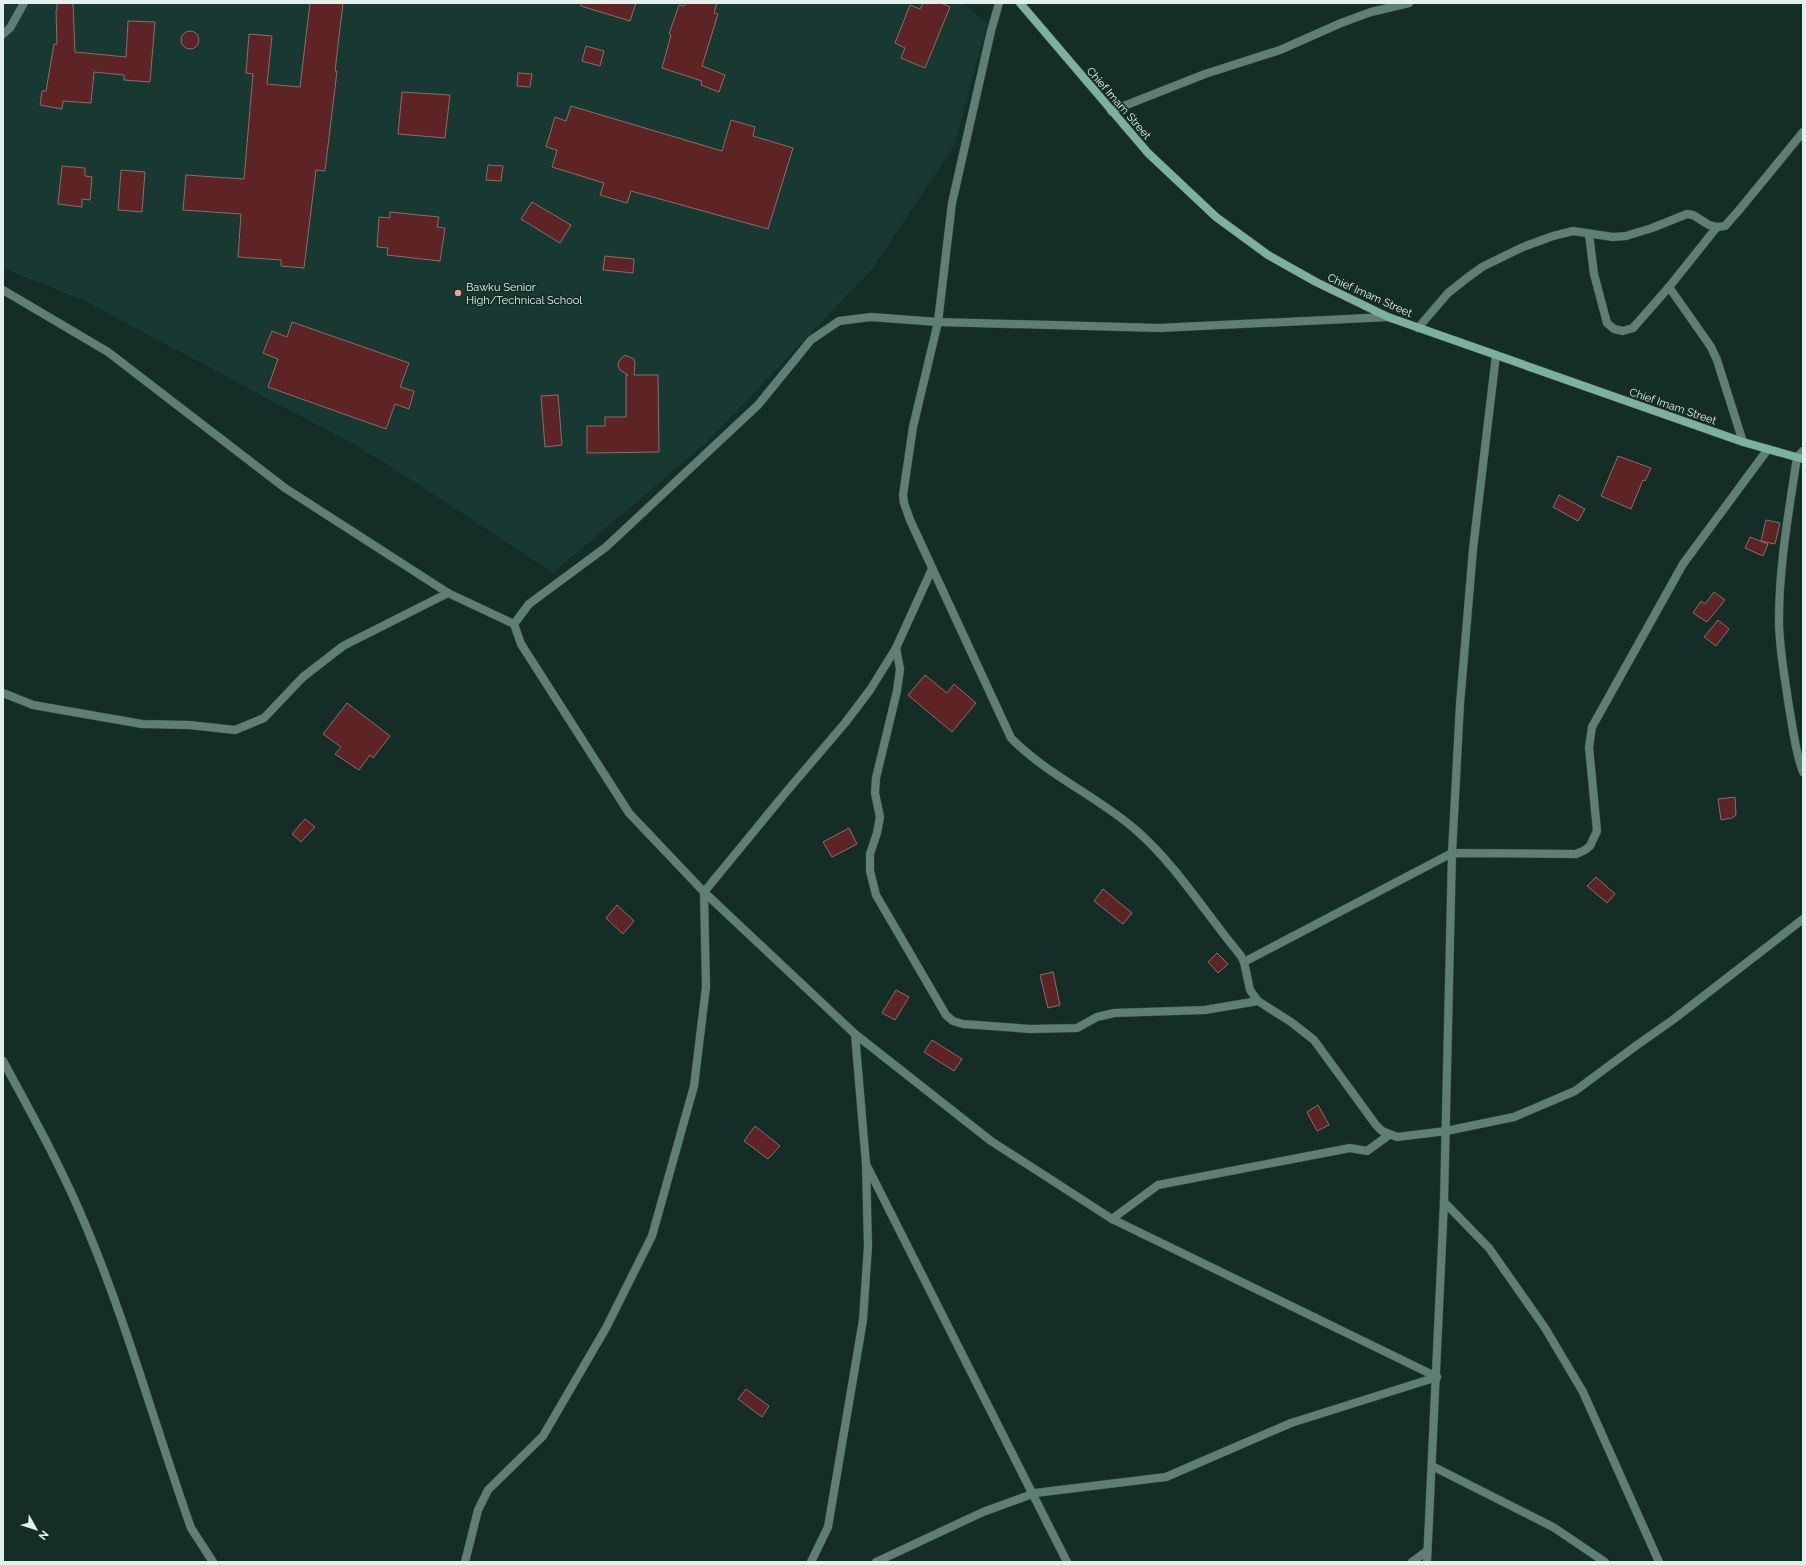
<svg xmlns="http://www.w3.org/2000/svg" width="1806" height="1565" font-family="Raleway,sans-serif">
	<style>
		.built { fill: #173931 }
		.building { fill: #5e2425; stroke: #876e6c }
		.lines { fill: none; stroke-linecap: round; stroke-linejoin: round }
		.lane-casing { stroke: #324843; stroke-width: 9 }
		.street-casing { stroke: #324843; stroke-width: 9 }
		.secondary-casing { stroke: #324843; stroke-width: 9 }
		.lane { stroke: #5f7e75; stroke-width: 8 }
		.street { stroke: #5f7e75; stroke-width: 8 }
		.secondary { stroke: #7db0a1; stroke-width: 8 }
		.poi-dot { fill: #f59b98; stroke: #152d27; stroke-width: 1.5 }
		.labels { text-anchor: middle; stroke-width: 3.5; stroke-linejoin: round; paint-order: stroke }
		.street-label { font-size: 11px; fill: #e3f1ec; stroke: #152d27 }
		.poi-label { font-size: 11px; fill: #e3f1ec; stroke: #152d27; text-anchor: start }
	</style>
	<rect width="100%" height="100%" fill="#152d27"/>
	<path class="built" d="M3,3H963L987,24L955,144L872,269L707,442L553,573L407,477L355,445L83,300L3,268Z"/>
	<g class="building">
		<path d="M57,3H73L75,52L126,57L128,21L155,22L150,82L124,80V75L94,72L91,103L63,101L62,109L40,105L42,91H46L54,44H57L56,10H57Z"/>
		<path d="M310,3H343L335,71H337L325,171L316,170L304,268L281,266V260L238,257L241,214L183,210L186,175L244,179L253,74L246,73L249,34L272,36L267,84L300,87Z"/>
		<path d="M581,3H636L630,21L581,6Z"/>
		<path d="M686,3H717L714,13L718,14L702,66L725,75L719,92L701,85L702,81L662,68L671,35L669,34L679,5L684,6Z"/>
		<path d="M923,3H941L950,7L925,68L901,58L905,48L895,43L910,5L920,9Z"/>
		<circle cx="190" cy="40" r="9"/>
		<path d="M586,46L604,51L600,66L582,61Z"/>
		<path d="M518,73L532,74L530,87L517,86Z"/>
		<path d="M402,92L450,95L445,138L398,134Z"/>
		<path d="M571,106L722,151L731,120L755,127L753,136L793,148L768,229L631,191L627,203L600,195L604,183L552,167L557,150L546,147L555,117L566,121Z"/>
		<path d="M488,165L503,166L501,181L486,180Z"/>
		<path d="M62,166L85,168V176L92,177L90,200L82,199V207L58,204Z"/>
		<path d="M121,170L145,172L142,212L118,210Z"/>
		<path d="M532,202L571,225L560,243L521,219Z"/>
		<path d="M390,212L439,217L437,227L445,228L440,261L387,255L388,248L377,247L379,217L390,218Z"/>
		<path d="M605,256L634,259L633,273L603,270Z"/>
		<path d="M292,322L409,363L400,387L414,391L409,409L395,404L386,429L268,387L278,359L263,353L272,331L287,337Z"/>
		<path d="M625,355L634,359L635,363L634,375H658L659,452L587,453V426H605V417H626V375H628L620,370L618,366L619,361Z"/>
		<path d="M558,395L562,445L545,447L541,396Z"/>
		<path d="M1618,456L1651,468L1645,481L1643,480L1631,509L1601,496Z"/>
		<path d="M1559,495L1585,509L1578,521L1553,507Z"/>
		<path d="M1766,520L1780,523L1775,544L1761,541Z"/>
		<path d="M1750,537L1768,544L1763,556L1745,548Z"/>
		<path d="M1714,592L1725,600L1707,622L1693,613L1701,601L1705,604Z"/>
		<path d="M1718,620L1729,629L1716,646L1704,637Z"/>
		<path d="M925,675L947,693L954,684L976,703L952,732L908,695Z"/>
		<path d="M347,703L390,736L373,758L370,755L359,770L335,754L341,747L323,734Z"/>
		<path d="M1735,797L1736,815L1732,818L1721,820L1718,799Z"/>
		<path d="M305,819L315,827L301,842L292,834Z"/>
		<path d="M849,828L857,844L832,857L823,842Z"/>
		<path d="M1596,877L1615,894L1607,903L1587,886Z"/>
		<path d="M1103,889L1132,913L1123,924L1094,901Z"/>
		<path d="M617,905L634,921L623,934L606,918Z"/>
		<path d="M1217,953L1228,964L1218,973L1208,962Z"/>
		<path d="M1053,972L1060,1005L1048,1008L1040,975Z"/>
		<path d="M896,990L909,997L895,1020L882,1013Z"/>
		<path d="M932,1040L962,1059L954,1071L924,1052Z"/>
		<path d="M1318,1105L1329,1125L1317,1131L1307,1112Z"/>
		<path d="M755,1126L780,1146L768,1159L744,1141Z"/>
		<path d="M746,1389L769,1406L762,1417L738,1399Z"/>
	</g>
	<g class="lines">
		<g class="lane-casing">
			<path id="lane" d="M3,34L10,28L24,3"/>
		</g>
		<g class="street-casing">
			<g id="street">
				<path d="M999,3L991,31L952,203L938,322L913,427L903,495L904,503L910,520L1011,738C1047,775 1097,796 1136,830C1177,866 1206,914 1241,956L1244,962L1250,990L1258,1001L1291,1022L1314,1040L1376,1125L1382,1131L1397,1137L1446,1131L1514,1117L1575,1091L1637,1045L1674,1019L1803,919"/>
				<path d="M1111,111L1205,74L1280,50L1341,23L1371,12L1409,3"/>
				<path d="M1589,234L1594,274L1607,323L1614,329L1623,331L1633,328L1669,287L1717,227"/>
				<path d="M1669,287L1711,347L1717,360L1743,442"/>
				<path d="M3,290L108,352L285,488L448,593L514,624L521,644L629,813L704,892L855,1034L991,1141L1112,1219L1437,1377"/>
				<path d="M1418,328L1448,293L1467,278L1482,267L1523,247L1553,236L1573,231L1613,237L1626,236L1652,228L1687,214L1693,215L1709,225L1717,227L1725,226L1740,209L1803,132"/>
				<path d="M1803,451L1797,457C1789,511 1779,565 1779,620C1779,649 1785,678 1789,707C1793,728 1795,752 1803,772"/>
				<path d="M514,624L529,604L606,547L758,405L811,340L839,321L871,317L938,322L1159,328L1388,317"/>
				<path d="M896,648L900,669L897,691L876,778L875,793L880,817L877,833L870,854V871L876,895L946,1015L953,1021L963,1024L1031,1029L1077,1028L1097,1017L1114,1013L1205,1010L1258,1001"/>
				<path d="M3,693L33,705L142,724L189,725L235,730L264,718L303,677L343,646L448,593"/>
				<path d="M1244,962L1452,853L1576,854L1585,850L1590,846L1597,831L1589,747L1592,727L1683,564L1768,449"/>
				<path d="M3,1061C33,1116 64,1172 88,1231C128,1327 156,1429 191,1528L213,1562"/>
				<path d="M867,1166L1067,1562"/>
				<path d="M1444,1202L1489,1248L1545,1328L1583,1392L1659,1562"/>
				<path d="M1112,1219L1158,1185L1350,1148L1367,1151L1389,1135"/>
				<path d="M1432,1466L1553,1527L1605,1562"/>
				<path d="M465,1562L478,1510L488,1490L543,1436L606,1328L652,1236L694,1086L706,987L704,892L787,791L845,723L870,690L896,648L932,569"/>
				<path d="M811,1562L828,1527L863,1320L868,1246L866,1164L855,1034"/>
				<path d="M876,1562L983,1512L1035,1493L1166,1477L1291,1423L1437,1377"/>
				<path d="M1412,1562L1427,1551"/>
				<path d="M1427,1562L1444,1202L1452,853L1460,704L1473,549L1496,355"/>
			</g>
		</g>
		<g class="secondary-casing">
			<path id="secondary" d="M1020,3L1148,153L1216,217L1268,255L1316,282L1388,317L1743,442L1803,459"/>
		</g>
		<use href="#lane" class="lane"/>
		<use href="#street" class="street"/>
		<use href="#secondary" class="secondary"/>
	</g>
	<circle class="poi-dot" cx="458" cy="293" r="4"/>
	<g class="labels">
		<g class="street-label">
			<text transform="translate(1119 103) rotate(49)" y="4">Chief Imam Street</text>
			<text transform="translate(1370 295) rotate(24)" y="4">Chief Imam Street</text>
			<text transform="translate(1673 406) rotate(19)" y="4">Chief Imam Street</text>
		</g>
		<g class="poi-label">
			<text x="466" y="291">Bawku Senior<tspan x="466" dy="13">High/Technical School</tspan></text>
		</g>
	</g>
	<rect width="1806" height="1565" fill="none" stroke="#e3f1ec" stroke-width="8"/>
	<g transform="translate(36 1529) rotate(129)" stroke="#152d27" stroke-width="3" paint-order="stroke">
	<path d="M0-3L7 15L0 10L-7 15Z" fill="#e3f1ec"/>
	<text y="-6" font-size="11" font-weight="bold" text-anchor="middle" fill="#e3f1ec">N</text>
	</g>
</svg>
